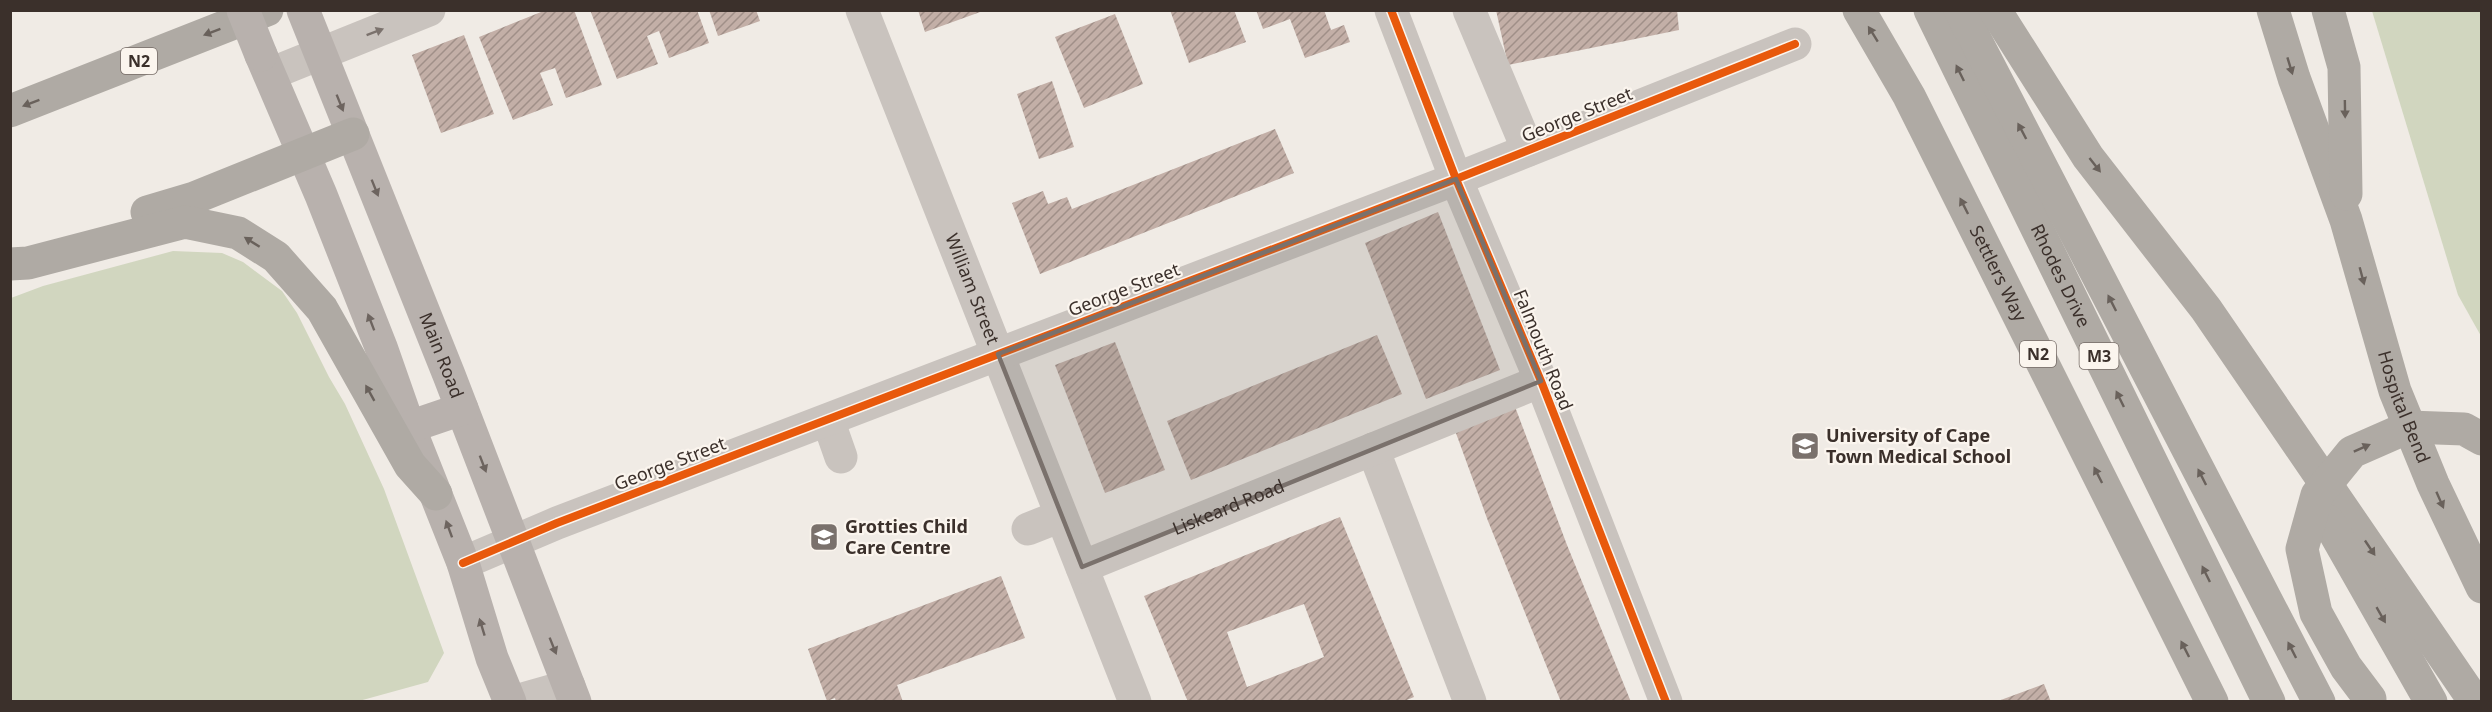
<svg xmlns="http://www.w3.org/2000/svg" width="2492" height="712" font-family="'Noto Sans',sans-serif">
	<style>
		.green { fill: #d1d6bf }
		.building { fill: url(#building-hatch); fill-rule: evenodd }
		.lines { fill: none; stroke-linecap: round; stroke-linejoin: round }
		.minor { stroke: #c9c3be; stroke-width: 33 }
		.major { stroke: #b8b1ad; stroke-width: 33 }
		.highway { stroke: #afaaa4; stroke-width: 33 }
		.major-bridge { stroke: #b8b1ad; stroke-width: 33 }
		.highway-bridge { stroke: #afaaa4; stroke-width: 33 }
		.cycleway-casing { stroke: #fbf5ee; stroke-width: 11 }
		.cycleway { stroke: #e8590c; stroke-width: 8 }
		.oneway { fill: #69615b }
		.oneway2 { fill: #7b726d }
		.oneway3 { fill: #6d645f }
		.marked { fill: #7a716c; fill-opacity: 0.2; stroke: #7a716c; stroke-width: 4.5; stroke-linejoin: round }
		.labels { text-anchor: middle; stroke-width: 4.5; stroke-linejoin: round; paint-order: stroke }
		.shield { fill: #fbf5ee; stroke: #756b66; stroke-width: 1.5 }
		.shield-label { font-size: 16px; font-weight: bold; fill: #3b302b }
		.street-label { font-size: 18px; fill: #3b302b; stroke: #fbf5ee }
		.poi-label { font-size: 18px; font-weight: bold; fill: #3b302b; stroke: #fbf5ee; text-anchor: start }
	</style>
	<defs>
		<pattern id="building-hatch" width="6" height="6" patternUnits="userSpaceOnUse" patternTransform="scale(1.5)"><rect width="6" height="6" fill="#c3afa7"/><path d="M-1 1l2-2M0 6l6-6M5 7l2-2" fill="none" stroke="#a08f88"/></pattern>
	</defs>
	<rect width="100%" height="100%" fill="#f0ebe5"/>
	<g class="green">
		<path d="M2372,11H2481V336L2458,295Z"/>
		<path d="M173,251L222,253L243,262L282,291L297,313L329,377L345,404L384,489L444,653L428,682L359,701H11V298L43,286Z"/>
	</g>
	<g class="building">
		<path d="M546,10H574L602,85L566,98L555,68L540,73L553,105L513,120L479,37Z"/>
		<path d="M590,10H697L709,43L669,58L659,31L654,33L647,36L658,64L617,79Z"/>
		<path d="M709,10H756L760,21L718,36Z"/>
		<path d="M918,10H983V11L925,32Z"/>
		<path d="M1170,10H1234L1246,42L1189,63Z"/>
		<path d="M1256,10H1324L1331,30L1344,25L1350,42L1305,58L1290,19L1263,29Z"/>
		<path d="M1496,10H1677L1679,30L1508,65Z"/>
		<path d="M1115,14L1143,84L1084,108L1055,37Z"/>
		<path d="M464,35L494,114L441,133L412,55Z"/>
		<path d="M1052,81L1074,147L1039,159L1017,94Z"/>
		<path d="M1275,129L1294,173L1040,274L1012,203L1043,191L1048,204L1067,197L1072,209Z"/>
		<path d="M1438,212L1500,370L1426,399L1365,243Z"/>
		<path d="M1377,335L1402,394L1191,480L1167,421Z"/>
		<path d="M1115,342L1165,470L1105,493L1055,365Z"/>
		<path d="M1514,404L1567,545L1631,702H1561L1488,521L1453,425Z"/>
		<path d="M1340,517L1414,697L1402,702H1188L1144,596ZM1304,604L1324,657L1247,687L1227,632Z"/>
		<path d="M1001,576L1025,638L897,685L903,702H836L835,698L827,701L808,649Z"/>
		<path d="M2044,684L2051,702H1998V701Z"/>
	</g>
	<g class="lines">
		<g class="minor">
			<path id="s1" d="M862,10L1135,702"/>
			<path d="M1391,10L1456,179L1541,381L1666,702"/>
			<path d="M1469,10L1528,150"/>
			<path d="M270,74L429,10"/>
			<path d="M828,420L841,457"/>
			<path d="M1373,449L1470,702"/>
			<path d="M1028,529L1061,516"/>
			<path d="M463,563L557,523L1456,179L1795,44"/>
			<path id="s2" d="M1082,567L1541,381"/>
			<path d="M512,702L569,686"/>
		</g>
		<g class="major">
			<path id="s3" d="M303,10L449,375L575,702"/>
			<path d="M261,55L321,195L381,347L409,427L463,563L492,658L510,702"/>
			<path d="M409,427L462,409"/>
		</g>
		<g class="highway">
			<path id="s4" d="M1859,10L1909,96L2212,702"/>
			<path id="s5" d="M1930,10L2269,702"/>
			<path d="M1960,10L2319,702"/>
			<path d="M1995,10L2088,157L2206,309L2475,702"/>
			<path id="s6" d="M2273,10L2294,78L2346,220L2395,391L2433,484L2482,587"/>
			<path d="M2328,10L2344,67L2346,194"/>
			<path d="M10,111L267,10"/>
			<path d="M147,212L194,198L353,134"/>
			<path d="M10,264L28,263L185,222L238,233L276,257L322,309L410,465L436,494"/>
			<path d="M2328,521L2431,702"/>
		</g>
		<path class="major-bridge" d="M243,10L261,55"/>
		<path class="highway-bridge" d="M2370,699L2346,667L2316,613L2302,549L2317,495L2352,452L2409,427L2464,429L2482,439"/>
		<g class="cycleway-casing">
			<g id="cycleway">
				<path d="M1391,10L1456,179L1541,381L1666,702"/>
				<path d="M463,563L557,523L1456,179L1795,44"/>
			</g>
		</g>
		<use href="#cycleway" class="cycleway"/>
	</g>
	<defs><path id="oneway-solid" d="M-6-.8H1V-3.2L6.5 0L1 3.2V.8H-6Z" transform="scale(1.5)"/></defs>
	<g class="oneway">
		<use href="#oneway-solid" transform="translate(212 32) rotate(159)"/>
		<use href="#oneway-solid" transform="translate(1873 34) rotate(-122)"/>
		<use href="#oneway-solid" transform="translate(2290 66) rotate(73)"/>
		<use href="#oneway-solid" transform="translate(1960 73) rotate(-116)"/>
		<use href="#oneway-solid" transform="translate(31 103) rotate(159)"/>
		<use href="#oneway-solid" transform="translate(2345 109) rotate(89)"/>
		<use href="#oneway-solid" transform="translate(2022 131) rotate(-118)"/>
		<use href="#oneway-solid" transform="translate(2095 165) rotate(52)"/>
		<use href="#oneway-solid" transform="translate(1964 206) rotate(-117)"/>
		<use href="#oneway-solid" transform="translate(252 242) rotate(-148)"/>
		<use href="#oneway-solid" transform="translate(2362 276) rotate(75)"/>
		<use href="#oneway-solid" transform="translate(2112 303) rotate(-117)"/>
		<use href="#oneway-solid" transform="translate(370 393) rotate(-119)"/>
		<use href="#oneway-solid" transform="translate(2120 399) rotate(-116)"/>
		<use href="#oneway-solid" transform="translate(2362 448) rotate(-24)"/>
		<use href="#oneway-solid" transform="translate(2098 475) rotate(-117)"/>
		<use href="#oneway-solid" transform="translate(2202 477) rotate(-117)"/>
		<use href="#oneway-solid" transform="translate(2440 500) rotate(66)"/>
		<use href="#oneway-solid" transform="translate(2370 548) rotate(56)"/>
		<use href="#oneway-solid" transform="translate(2206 574) rotate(-116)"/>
		<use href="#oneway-solid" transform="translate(2381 615) rotate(60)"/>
		<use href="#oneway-solid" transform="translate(2185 649) rotate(-117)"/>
		<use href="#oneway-solid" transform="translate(2292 650) rotate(-117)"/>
	</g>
	<use class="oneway2" href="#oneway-solid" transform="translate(375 32) rotate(-21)"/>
	<g class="oneway3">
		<use href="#oneway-solid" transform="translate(340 103) rotate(68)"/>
		<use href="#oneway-solid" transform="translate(375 188) rotate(68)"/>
		<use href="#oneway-solid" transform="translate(371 322) rotate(-111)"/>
		<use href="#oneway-solid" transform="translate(483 464) rotate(69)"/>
		<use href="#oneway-solid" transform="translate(449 529) rotate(-110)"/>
		<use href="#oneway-solid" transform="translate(482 627) rotate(-107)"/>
		<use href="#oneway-solid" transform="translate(553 646) rotate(68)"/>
	</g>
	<path class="marked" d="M1456,179L1541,381L1082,567L998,354Z"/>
	<defs>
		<g id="university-square" transform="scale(1.5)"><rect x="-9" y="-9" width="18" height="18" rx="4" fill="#7a716c" stroke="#fbf5ee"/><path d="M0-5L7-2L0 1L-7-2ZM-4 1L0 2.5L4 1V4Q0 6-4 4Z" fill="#fff"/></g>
		<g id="school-square" transform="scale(1.5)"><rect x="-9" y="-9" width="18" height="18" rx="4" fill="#7a716c" stroke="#fbf5ee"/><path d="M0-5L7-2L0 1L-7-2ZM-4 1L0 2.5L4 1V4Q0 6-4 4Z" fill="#fff"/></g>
	</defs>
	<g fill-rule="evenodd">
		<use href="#university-square" x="1805" y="446"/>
		<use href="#school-square" x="824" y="537"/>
	</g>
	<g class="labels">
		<g class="shield">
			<rect x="121" y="48" width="36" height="26" rx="4.5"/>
			<rect x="2020" y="341" width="36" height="26" rx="4.5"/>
			<rect x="2079.5" y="343" width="39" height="26" rx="4.5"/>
		</g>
		<g class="shield-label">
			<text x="139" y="67">N2</text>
			<text x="2038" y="360">N2</text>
			<text x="2099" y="362">M3</text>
		</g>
		<g class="street-label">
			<text transform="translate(1577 115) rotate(-22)" y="6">George Street</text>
			<text dy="6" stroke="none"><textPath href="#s4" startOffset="298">Settlers Way</textPath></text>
			<text dy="6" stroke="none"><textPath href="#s5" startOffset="296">Rhodes Drive</textPath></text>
			<text dy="6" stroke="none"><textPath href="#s1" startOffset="300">William Street</textPath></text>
			<text transform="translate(1124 290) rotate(-21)" y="6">George Street</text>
			<text transform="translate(1543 350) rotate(68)" y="6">Falmouth Road</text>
			<text dy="6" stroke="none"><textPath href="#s3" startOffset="372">Main Road</textPath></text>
			<text dy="6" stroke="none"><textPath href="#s6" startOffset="418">Hospital Bend</textPath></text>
			<text transform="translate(670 464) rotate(-21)" y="6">George Street</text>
			<text dy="6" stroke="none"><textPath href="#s2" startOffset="158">Liskeard Road</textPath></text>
		</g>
		<g class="poi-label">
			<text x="1826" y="442">University of Cape<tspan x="1826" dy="21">Town Medical School</tspan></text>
			<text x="845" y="533">Grotties Child<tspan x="845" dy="21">Care Centre</tspan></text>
		</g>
	</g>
	<rect width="2492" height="712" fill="none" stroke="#3b302b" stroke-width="24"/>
</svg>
